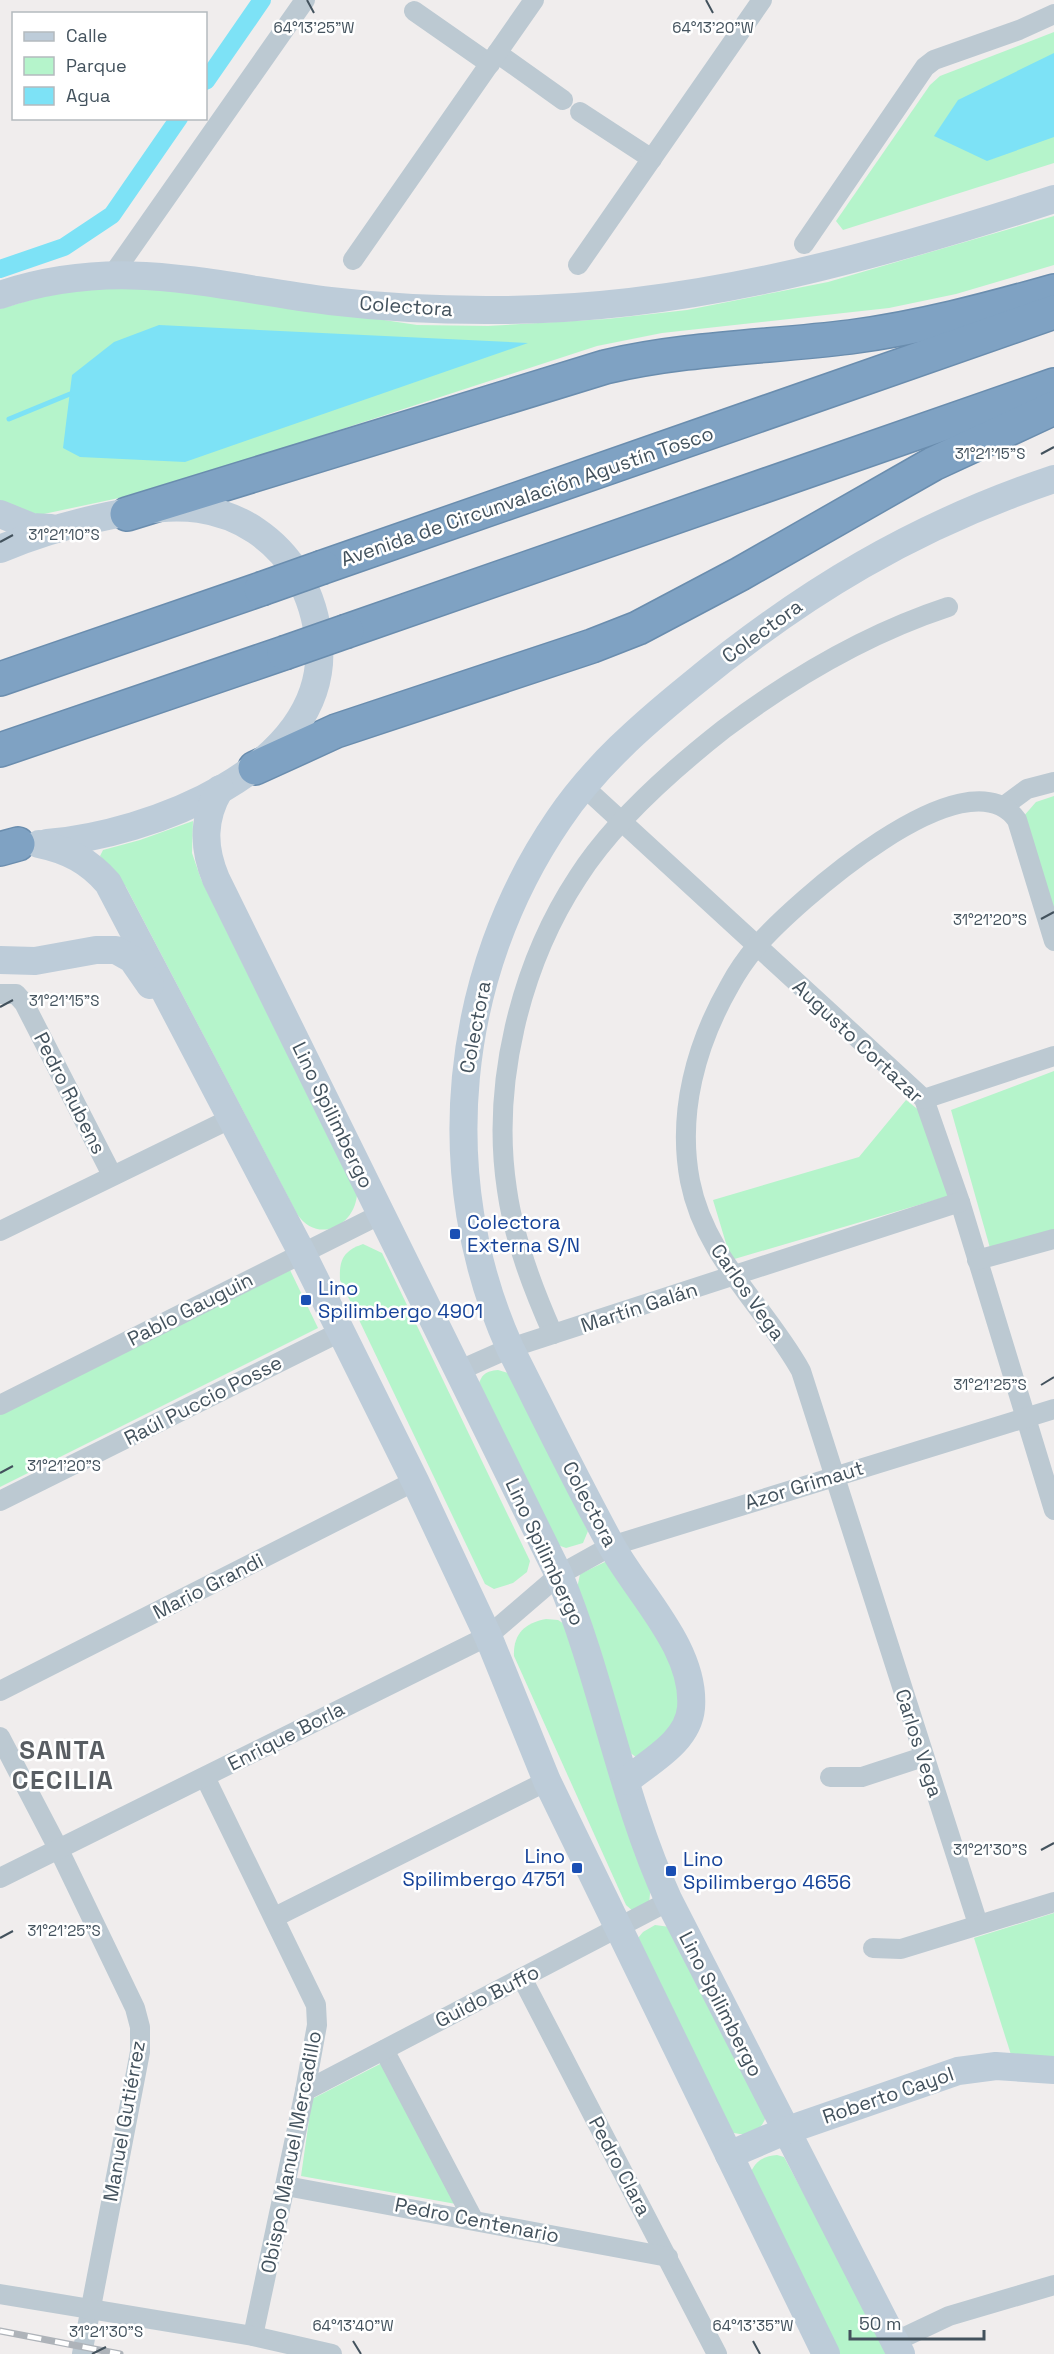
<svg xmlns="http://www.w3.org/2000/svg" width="1054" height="2354" font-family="'Space Grotesk',sans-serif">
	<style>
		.green { fill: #b5f4cb }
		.water { fill: #7de2f6 }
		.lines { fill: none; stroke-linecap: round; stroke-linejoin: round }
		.stream { stroke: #7de2f6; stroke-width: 5 }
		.canal { stroke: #7de2f6; stroke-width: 18 }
		.highway-casing { stroke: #6a8dae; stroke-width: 36 }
		.street { stroke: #bcc9d2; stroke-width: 20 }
		.secondary { stroke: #bdccd9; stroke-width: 28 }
		.highway { stroke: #7fa2c3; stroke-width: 33 }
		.rail-casing { stroke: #aeb3b9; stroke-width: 7 }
		.rail { stroke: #fff; stroke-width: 4.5; stroke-dasharray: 14; stroke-linecap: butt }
		.highway-bridge-casing { stroke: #6a8dae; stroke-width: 36; stroke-linecap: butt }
		.highway-bridge { stroke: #7fa2c3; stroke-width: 33 }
		.ticks { fill: none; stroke: #43525d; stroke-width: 2 }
		.transit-dot { fill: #1a4fb4; stroke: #fff; stroke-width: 2 }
		.labels { text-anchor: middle; stroke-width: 5; stroke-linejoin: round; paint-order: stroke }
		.street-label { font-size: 20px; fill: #43525d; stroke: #fff }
		.transit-label { font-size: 20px; fill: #164399; stroke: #fff; text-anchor: start }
		.district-label { font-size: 26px; font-weight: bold; letter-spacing: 1.5px; fill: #595e63; stroke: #fff }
		.ticks-label { font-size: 15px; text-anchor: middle; fill: #43525d; stroke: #fff; stroke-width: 5; stroke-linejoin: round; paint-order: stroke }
	</style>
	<rect width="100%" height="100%" fill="#f0eded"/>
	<g class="green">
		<path d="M1054,32V163L843,230L836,221L930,85L940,76Z"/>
		<path d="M1054,216V265L956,294L889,308L662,333L597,346L152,491L39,515L0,501V309L67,289L147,284L417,325L488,326L607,319L687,310L828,282Z"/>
		<path d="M1054,796V912L1023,817L1036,802Z"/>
		<path d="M193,821L192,853L201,879L357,1195C354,1227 317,1244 297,1214L126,887L100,856L103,850L140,840Z"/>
		<path d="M1054,1071V1231L990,1248L951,1110Z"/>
		<path d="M906,1100L925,1115L949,1196L731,1260L713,1200L859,1157Z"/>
		<path d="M363,1244L382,1253L530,1561L527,1572L513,1583L494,1589L485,1584L340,1280C339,1260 343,1251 363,1244Z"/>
		<path d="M290,1270L318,1328L0,1487V1413Z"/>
		<path d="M498,1370L508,1373L588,1531L583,1543L566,1548L555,1544L478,1387C481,1375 485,1371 498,1370Z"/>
		<path d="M609,1560L677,1667L682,1697L672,1726L647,1754L636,1757L629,1752L577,1589L580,1574Z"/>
		<path d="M546,1619L558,1620L569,1627L651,1884L649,1904L634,1912L626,1905L514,1656C513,1635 524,1623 546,1619Z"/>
		<path d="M1054,1913V2062L1013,2061L974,1938Z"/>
		<path d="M655,1925L670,1927L766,2117C760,2133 746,2137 731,2132L638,1938L643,1932Z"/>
		<path d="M382,2063L456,2204L301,2176L312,2099Z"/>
		<path d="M777,2155L784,2157L890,2354H837L750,2175C754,2162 763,2156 777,2155Z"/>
	</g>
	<g class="water">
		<path d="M1054,53V137L987,161L934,136L958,100Z"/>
		<path d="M159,325L528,343L185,462L80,457L63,448L72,375L114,342Z"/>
	</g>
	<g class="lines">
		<path class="stream" d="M9,419L70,394"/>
		<g class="canal">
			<path d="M206,81L262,0"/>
			<path d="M0,269L64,247L112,215L179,118"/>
		</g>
		<g class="highway-casing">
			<g id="highway">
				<path d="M127,514L605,367C686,348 768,347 850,337C919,328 987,310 1054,291"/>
				<path d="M323,567L1054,312"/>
				<path d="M347,631L1054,385"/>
				<path d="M0,679L261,589"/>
				<path d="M0,750L284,653"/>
				<path d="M255,768L336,731L592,646L638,628L740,574L933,464L1054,408"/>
				<path d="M0,849L18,844"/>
			</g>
		</g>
		<g class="street">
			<path d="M414,11L490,64"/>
			<path d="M497,53L563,100"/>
			<path d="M580,112L652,159"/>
			<path d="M804,244L925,67L934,60L1019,30L1054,14"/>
			<path d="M353,260L534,0"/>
			<path d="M578,265L762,0"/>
			<path d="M113,274L305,0"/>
			<path d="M583,786L924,1099L960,1202L1054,1510"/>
			<path d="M1004,806L1027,789L1054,782"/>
			<path d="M0,994H16L24,1003L112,1175"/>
			<path d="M924,1099L1054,1056"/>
			<path d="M0,1231L232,1118"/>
			<path d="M977,1260L1054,1239"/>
			<path d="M553,1334C533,1289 514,1240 507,1190C491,1085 520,965 578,877C613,822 673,769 724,729C793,677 866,634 948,607"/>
			<path d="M458,1371L510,1348L960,1202"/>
			<path d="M0,1405L381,1214"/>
			<path d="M0,1501L342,1331"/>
			<path d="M0,1691L415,1481"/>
			<path d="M0,1737L59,1850L135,2008L140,2027V2052L82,2354"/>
			<path d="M205,1777L316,2005L317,2025L305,2091L253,2336"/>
			<path d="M830,1777H862L923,1757"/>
			<path d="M0,1878L488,1636L559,1575L611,1546L1054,1409"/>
			<path d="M275,1917L547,1781"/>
			<path d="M978,1924L801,1371C765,1306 705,1258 690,1181C677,1113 696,1044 730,985C737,972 746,959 756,947C792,905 967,748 1017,820L1054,941"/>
			<path d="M873,1948L901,1949L1054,1902"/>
			<path d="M522,1978L717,2354"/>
			<path d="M384,2050L473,2219"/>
			<path d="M305,2091L669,1901"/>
			<path d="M286,2186L668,2257"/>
			<path d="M0,2294L253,2336L332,2354"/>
			<path d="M894,2342L949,2316L1054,2285"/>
		</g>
		<g class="secondary">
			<path d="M0,295C119,255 211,286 330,301C381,307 434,310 486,310C681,312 870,259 1054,199"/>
			<path d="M0,514L32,527L51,528"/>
			<path d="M0,549C50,528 145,501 199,509C241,515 276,539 298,575C310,596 317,620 319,644C329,769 147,835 47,843"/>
			<path d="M220,789C202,819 203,848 216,879L559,1575C603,1681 621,1797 669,1901L901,2354"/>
			<path d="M39,844C68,850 89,861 108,883L302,1253L415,1481L488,1636L547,1781L826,2354"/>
			<path d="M0,960L35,961L96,950H116L132,959L150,985"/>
			<path d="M626,1781C650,1761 688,1742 691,1708C696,1648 636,1592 610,1543C575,1479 543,1413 510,1348C433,1177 453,974 559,819C594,767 642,725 690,686C804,592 914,526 1054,479"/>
			<path d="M729,2155L785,2131L958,2071L996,2066L1054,2070"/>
		</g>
		<use href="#highway" class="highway"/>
		<g class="rail-casing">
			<path id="rail" d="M0,2331L120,2354"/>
		</g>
		<use href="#rail" class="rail"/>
		<g class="highway-bridge-casing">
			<g id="highway-bridge">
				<path d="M261,589L323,567"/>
				<path d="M284,653L347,631"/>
			</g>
		</g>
		<use href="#highway-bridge" class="highway-bridge"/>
	</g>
	<path class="ticks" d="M307,0L314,13M706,0L713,13M1041,454L1054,447M0,542L13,535M1041,919L1054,912M0,1007L13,1000M1041,1385L1054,1377M0,1473L13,1466M1041,1850L1054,1843M0,1938L13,1931M353,2341L361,2354M753,2341L760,2354M92,2354L106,2347"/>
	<g class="transit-dot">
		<rect x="449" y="1228" width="12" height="12" rx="3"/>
		<rect x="300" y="1294" width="12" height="12" rx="3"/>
		<rect x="571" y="1862" width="12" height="12" rx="3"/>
		<rect x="665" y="1865" width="12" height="12" rx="3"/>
	</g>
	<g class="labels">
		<g class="street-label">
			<text transform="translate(406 306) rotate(4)" y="7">Colectora</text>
			<text transform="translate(527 496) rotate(-19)" y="7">Avenida de Circunvalación Agustín Tosco</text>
			<text transform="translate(762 631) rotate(-36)" y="7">Colectora</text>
			<text transform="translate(475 1027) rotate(-79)" y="7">Colectora</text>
			<text transform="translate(858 1041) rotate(43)" y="7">Augusto Cortazar</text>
			<text transform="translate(70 1093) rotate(63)" y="7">Pedro Rubens</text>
			<text transform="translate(333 1115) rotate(64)" y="7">Lino Spilimbergo</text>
			<text transform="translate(748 1292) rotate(55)" y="7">Carlos Vega</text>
			<text transform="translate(639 1307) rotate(-18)" y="7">Martín Galán</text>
			<text transform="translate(190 1309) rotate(-27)" y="7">Pablo Gauguin</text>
			<text transform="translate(203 1400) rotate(-27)" y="7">Raúl Puccio Posse</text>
			<text transform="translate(804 1485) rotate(-17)" y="7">Azor Grimaut</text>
			<text transform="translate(590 1504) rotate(62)" y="7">Colectora</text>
			<text transform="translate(545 1552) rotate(65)" y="7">Lino Spilimbergo</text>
			<text transform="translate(208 1586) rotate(-27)" y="7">Mario Grandi</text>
			<text transform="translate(286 1736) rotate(-27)" y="7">Enrique Borla</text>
			<text transform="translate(919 1743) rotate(72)" y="7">Carlos Vega</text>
			<text transform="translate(487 1996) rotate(-27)" y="7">Guido Buffo</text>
			<text transform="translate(721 2004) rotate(63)" y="7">Lino Spilimbergo</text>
			<text transform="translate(888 2095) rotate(-19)" y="7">Roberto Cayol</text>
			<text transform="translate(124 2121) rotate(-80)" y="7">Manuel Gutiérrez</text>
			<text transform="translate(291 2152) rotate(-79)" y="7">Obispo Manuel Mercadillo</text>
			<text transform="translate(620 2166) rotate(62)" y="7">Pedro Clara</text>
			<text transform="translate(477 2220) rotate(11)" y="7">Pedro Centenario</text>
		</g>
		<g class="transit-label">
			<text x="467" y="1229">Colectora<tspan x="467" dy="23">Externa S/N</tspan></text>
			<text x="318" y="1295">Lino<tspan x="318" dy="23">Spilimbergo 4901</tspan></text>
			<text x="565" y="1863" text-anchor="end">Lino<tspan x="565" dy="23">Spilimbergo 4751</tspan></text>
			<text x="683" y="1866">Lino<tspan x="683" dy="23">Spilimbergo 4656</tspan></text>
		</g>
		<g class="district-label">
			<text x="63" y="1759">SANTA<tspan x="63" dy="30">CECILIA</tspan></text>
		</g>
	</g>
	<g class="ticks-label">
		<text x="314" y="33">64°13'25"W</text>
		<text x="713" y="33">64°13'20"W</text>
		<text x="990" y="459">31°21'15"S</text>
		<text x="64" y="540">31°21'10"S</text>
		<text x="990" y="925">31°21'20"S</text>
		<text x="64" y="1006">31°21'15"S</text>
		<text x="990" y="1390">31°21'25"S</text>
		<text x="64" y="1471">31°21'20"S</text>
		<text x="990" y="1855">31°21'30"S</text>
		<text x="64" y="1936">31°21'25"S</text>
		<text x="353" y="2331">64°13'40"W</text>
		<text x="753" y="2331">64°13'35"W</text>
		<text x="106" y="2337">31°21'30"S</text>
	</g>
	<rect x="12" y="12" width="195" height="108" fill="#ffffff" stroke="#b4babe" stroke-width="1.5"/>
	<rect x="24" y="32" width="30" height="9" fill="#bdccd9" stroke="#b4babe" stroke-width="1.5"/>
	<text x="66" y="42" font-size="18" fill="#43525d">Calle</text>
	<rect x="24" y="57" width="30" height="18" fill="#b5f4cb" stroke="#b4babe" stroke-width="1.5"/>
	<text x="66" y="72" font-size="18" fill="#43525d">Parque</text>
	<rect x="24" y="87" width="30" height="18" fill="#7de2f6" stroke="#b4babe" stroke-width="1.5"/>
	<text x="66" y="102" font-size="18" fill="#43525d">Agua</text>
	<path d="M850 2330v9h134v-9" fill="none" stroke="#43525d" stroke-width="3"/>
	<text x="859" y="2330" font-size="18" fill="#43525d" stroke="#ffffff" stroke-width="4.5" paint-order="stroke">50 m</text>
</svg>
